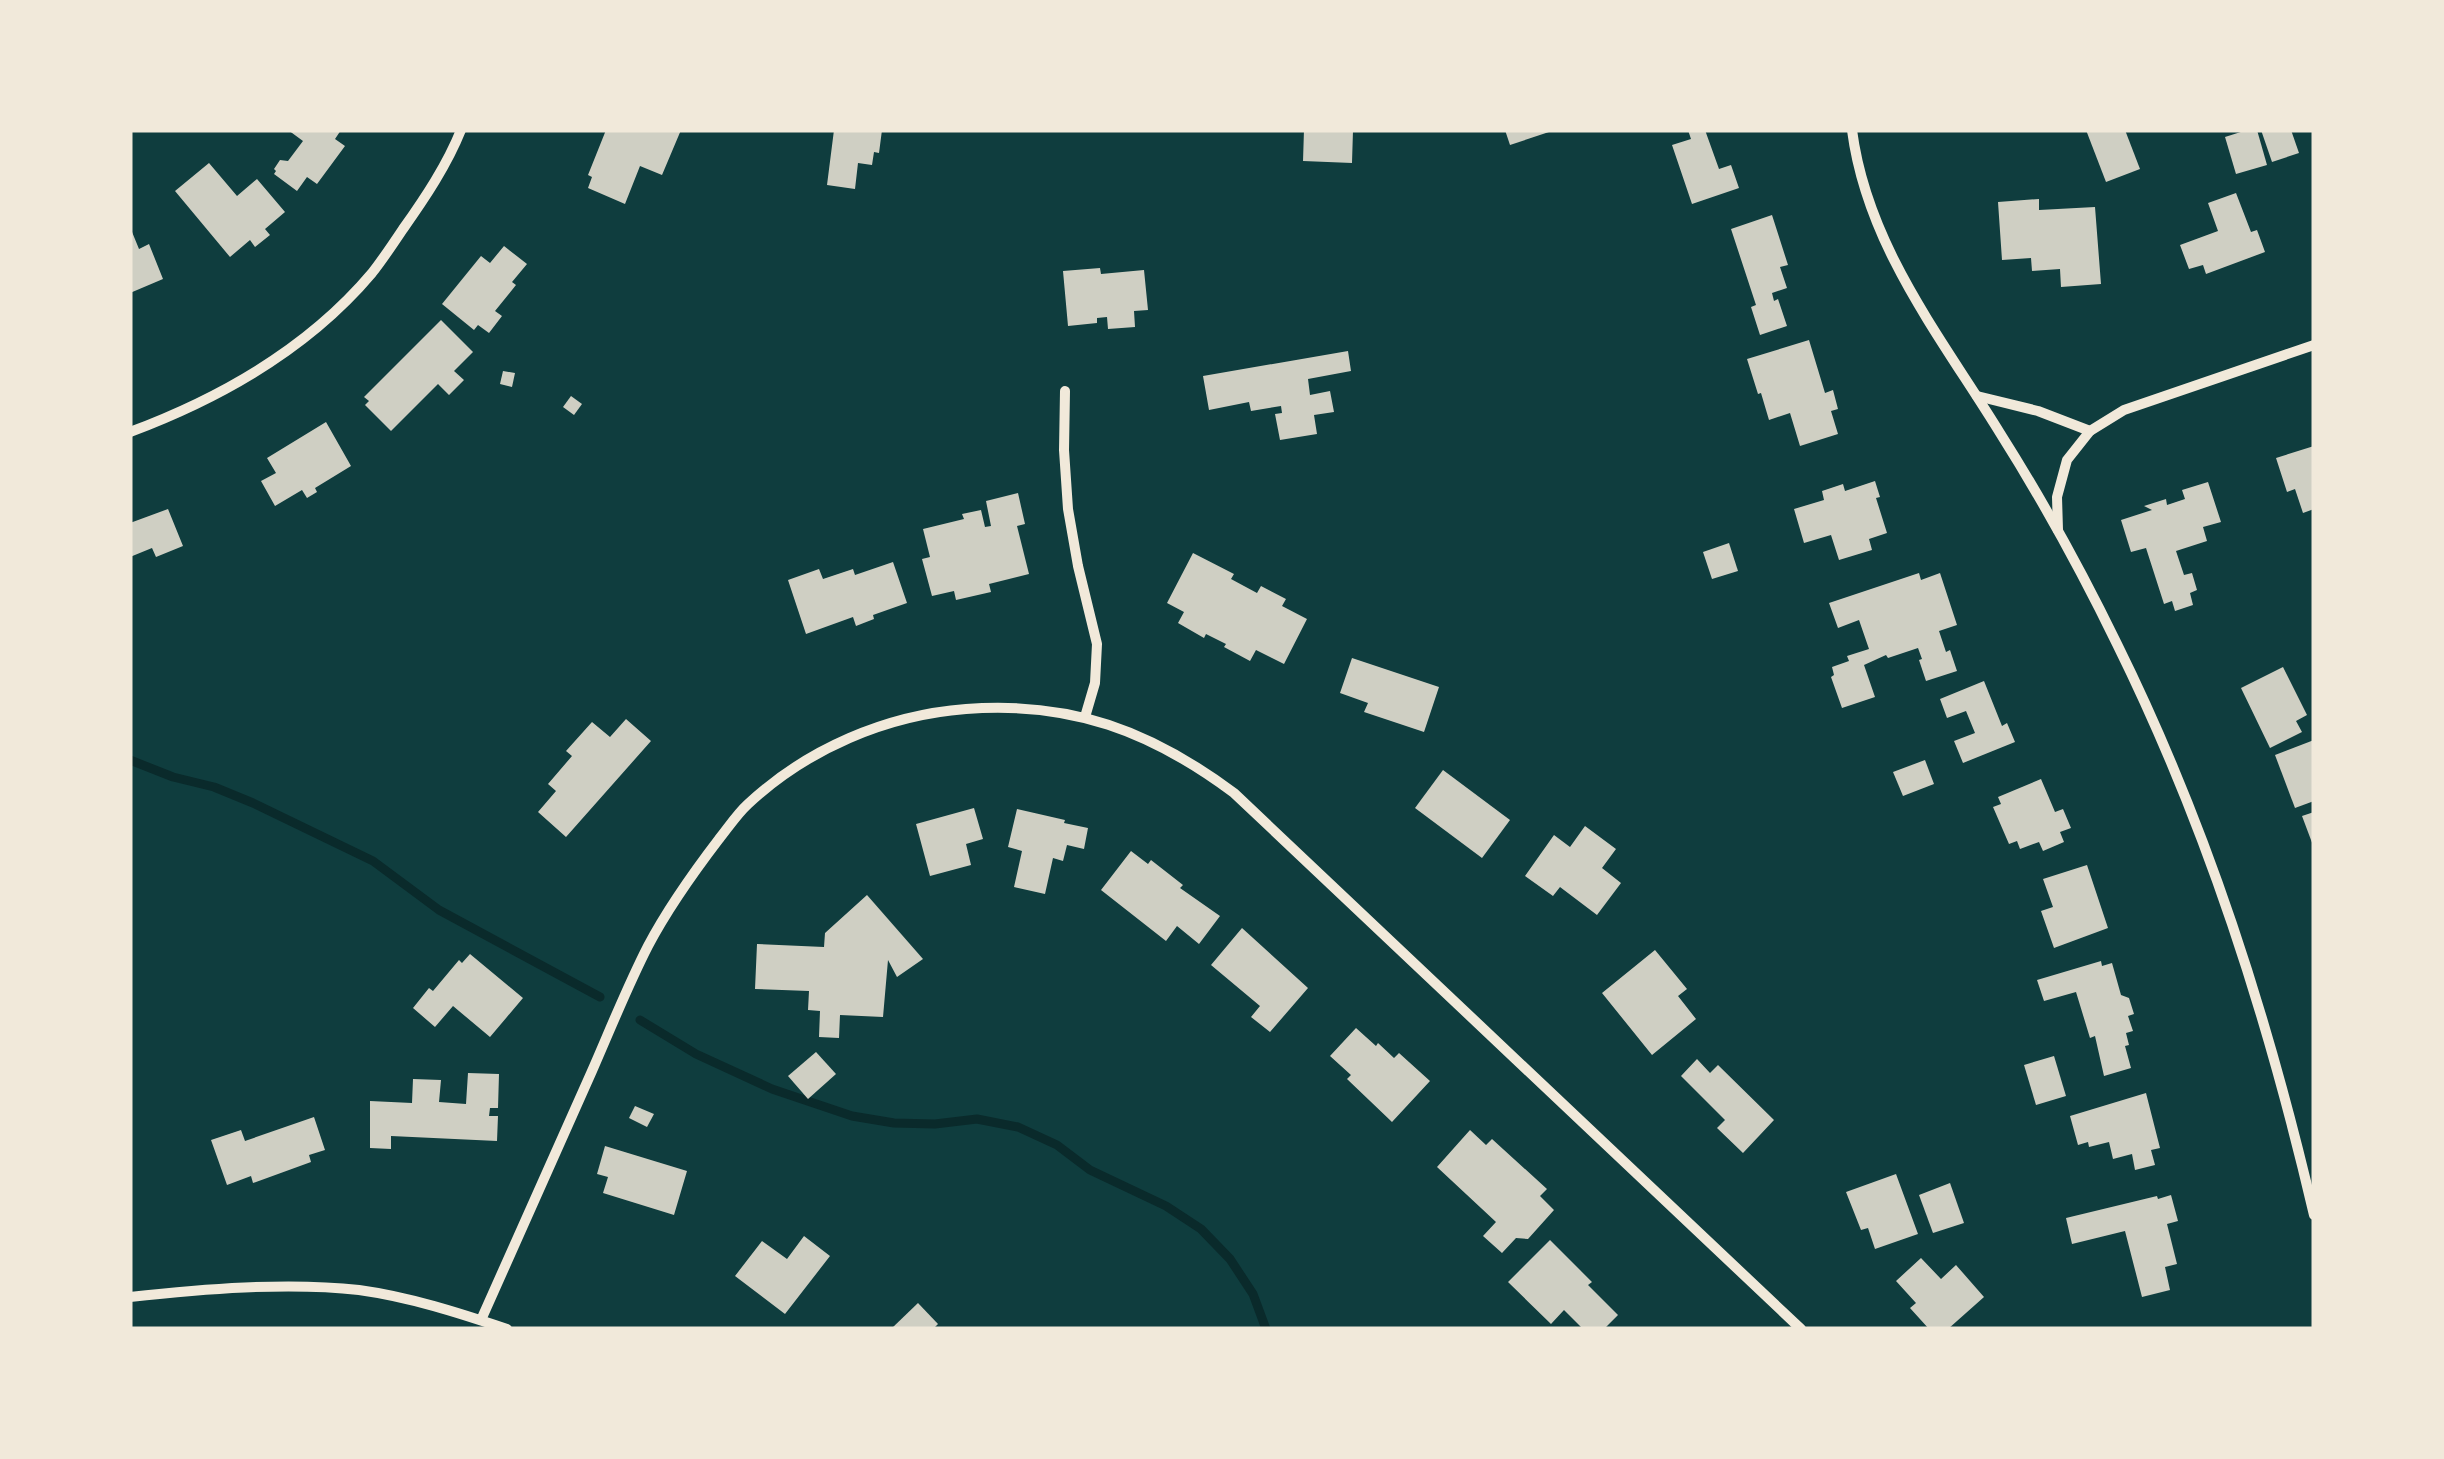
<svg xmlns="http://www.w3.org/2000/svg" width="2444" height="1459" font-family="'Asap Condensed',sans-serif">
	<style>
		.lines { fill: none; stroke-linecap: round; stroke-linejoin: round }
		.stream { stroke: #0a2a2b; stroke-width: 9 }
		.building { fill: #cfcfc3 }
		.minor { stroke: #f1e9da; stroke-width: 10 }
	</style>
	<rect width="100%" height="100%" fill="#0f3d3e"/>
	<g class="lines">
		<g class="stream">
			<path d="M130,760L173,777L214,787L253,803L373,861L439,910L600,997"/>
			<path d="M640,1020L696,1054L772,1089L852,1116L894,1123L935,1124L977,1119L1018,1127L1057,1145L1090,1170L1166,1206L1201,1229L1230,1259L1253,1294L1266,1329"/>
		</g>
	</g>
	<g class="building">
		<path d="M288,130H341L335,139L345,146L317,184L307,177L297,191L274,174L276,171L274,169L280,160L288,161L303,141Z"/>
		<path d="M606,130H681L662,175L640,166L625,204L588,188L592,177L588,175Z"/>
		<path d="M834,130H882L879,153L874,152L872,165L858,163L855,189L827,185Z"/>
		<path d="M1304,130H1353L1352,163L1303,161Z"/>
		<path d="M1505,130H1551L1552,131L1510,145Z"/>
		<path d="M1688,130H1705L1719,169L1731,165L1739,188L1692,204L1672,145L1691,139Z"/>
		<path d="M2086,130H2125L2140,169L2106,182Z"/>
		<path d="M2247,130H2257L2267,165L2236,174L2225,137Z"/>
		<path d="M2261,130H2291L2299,153L2272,162Z"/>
		<path d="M209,163L237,196L257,179L285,212L265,229L270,235L255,247L250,240L230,257L175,191Z"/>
		<path d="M2236,193L2251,232L2257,230L2265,252L2206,274L2203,265L2189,269L2180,245L2218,231L2208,203Z"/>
		<path d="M2039,199V210L2095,207L2101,284L2061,287L2060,269L2032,271L2031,258L2002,260L1998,202Z"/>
		<path d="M1772,215L1788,265L1780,267L1787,288L1772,293L1774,301L1778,299L1787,326L1760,335L1751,307L1756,305L1731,229Z"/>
		<path d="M130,227L139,249L149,244L163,279L130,293Z"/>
		<path d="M504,246L527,264L512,282L516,285L495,311L502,316L489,333L478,325L474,330L442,304L481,256L490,263Z"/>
		<path d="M1100,268L1101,274L1144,270L1148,310L1134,311L1135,327L1108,329L1107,317L1097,318V323L1068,326L1063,271Z"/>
		<path d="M441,320L473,352L454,371L464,380L449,395L438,384L391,431L365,405L369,401L364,397Z"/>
		<path d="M1809,340L1825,393L1833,390L1838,409L1831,411L1838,434L1800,446L1790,413L1769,420L1761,393L1758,394L1747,359Z"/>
		<path d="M1348,351L1351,371L1308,379L1310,395L1330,391L1334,412L1314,415L1317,434L1280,440L1275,414L1282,413L1281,406L1251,411L1249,402L1209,410L1203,376Z"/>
		<path d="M503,371L515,373L512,387L500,384Z"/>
		<path d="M571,396L582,404L574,415L563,407Z"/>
		<path d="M326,422L351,466L315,488L317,492L307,498L302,490L275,506L261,481L276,473L267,458Z"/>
		<path d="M2314,446V509L2303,513L2295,489L2287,492L2276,458Z"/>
		<path d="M1875,481L1880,497L1876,498L1887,533L1869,539L1872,550L1839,560L1831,535L1804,543L1794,509L1824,500L1822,491L1843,484L1845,491Z"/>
		<path d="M2208,482L2221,522L2203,527L2207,541L2176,551L2184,575L2192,573L2197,590L2190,593L2193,605L2175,611L2172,601L2164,604L2146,548L2131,552L2121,520L2152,510L2144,506L2166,499L2167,505L2185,499L2182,490Z"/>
		<path d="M1018,493L1025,524L1017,526L1029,574L989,584L991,592L956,600L954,591L932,596L922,559L930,557L923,529L964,519L962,514L981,510L985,527L991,526L986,501Z"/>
		<path d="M168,509L183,546L156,557L152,548L130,557V523Z"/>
		<path d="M1729,543L1738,571L1712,579L1703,552Z"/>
		<path d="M1193,553L1234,574L1231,579L1257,593L1261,586L1286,599L1282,606L1307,619L1284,664L1256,650L1250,661L1224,647L1226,644L1206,634L1204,638L1178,623L1184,612L1167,603Z"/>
		<path d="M893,562L907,603L873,615L874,619L856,626L853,617L806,634L788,580L819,569L823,579L853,569L855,575Z"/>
		<path d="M1919,573L1921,580L1940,573L1957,625L1939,631L1946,652L1950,650L1957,671L1926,681L1919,660L1922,659L1918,648L1888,658L1886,655L1864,665L1875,697L1842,708L1831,677L1834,675L1832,667L1849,661L1847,656L1869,649L1859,620L1838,628L1829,603Z"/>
		<path d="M1352,658L1439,687L1424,732L1364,712L1368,703L1340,693Z"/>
		<path d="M2283,667L2307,715L2296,721L2302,732L2270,748L2241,688Z"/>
		<path d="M1984,681L2002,726L2007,723L2015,742L1963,763L1954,741L1975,733L1966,711L1947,718L1940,699Z"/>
		<path d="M626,719L651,741L566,837L538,812L556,791L548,784L572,756L566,751L592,722L610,737Z"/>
		<path d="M2314,740V801L2295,808L2275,755Z"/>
		<path d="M1925,760L1934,784L1903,796L1893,772Z"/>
		<path d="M1443,770L1510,820L1482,858L1415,808Z"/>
		<path d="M2041,779L2055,812L2063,809L2071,828L2060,832L2064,842L2043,851L2039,842L2020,849L2017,841L2009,844L1993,807L2001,804L1998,797Z"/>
		<path d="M974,808L983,839L966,844L971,865L930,876L916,824Z"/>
		<path d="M1017,809L1065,820L1064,823L1088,828L1084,849L1067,845L1063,861L1053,858L1045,894L1014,887L1022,851L1008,847Z"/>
		<path d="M2314,812V848L2302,816Z"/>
		<path d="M1585,826L1616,849L1602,868L1621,883L1597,915L1560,887L1553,896L1525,876L1554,835L1570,847Z"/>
		<path d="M1131,851L1148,864L1151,860L1183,885L1180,888L1220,916L1199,944L1177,926L1166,941L1101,890Z"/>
		<path d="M2087,865L2108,928L2054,948L2041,911L2053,907L2043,879Z"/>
		<path d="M867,895L923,959L897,977L888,960L883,1017L840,1015L839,1038L819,1037L820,1011L808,1010L809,991L755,989L757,944L824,947L825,933Z"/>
		<path d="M1242,928L1308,988L1270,1032L1251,1017L1260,1006L1211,965Z"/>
		<path d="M1655,950L1687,989L1678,996L1696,1019L1652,1055L1602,993Z"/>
		<path d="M470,954L523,998L490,1037L453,1006L435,1027L413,1008L429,988L433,991L459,960L462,963Z"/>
		<path d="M2101,961L2102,966L2112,963L2121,995L2129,998L2134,1014L2128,1016L2133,1031L2126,1033L2129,1045L2125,1046L2131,1068L2104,1076L2095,1036L2090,1038L2076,992L2044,1001L2037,980Z"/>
		<path d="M1356,1028L1376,1046L1378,1043L1394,1058L1399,1053L1430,1081L1392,1122L1347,1079L1351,1075L1330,1056Z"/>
		<path d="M816,1052L836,1074L808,1099L788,1076Z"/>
		<path d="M2054,1056L2066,1096L2036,1105L2024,1065Z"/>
		<path d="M1697,1059L1710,1073L1718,1065L1774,1120L1743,1153L1717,1128L1725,1120L1681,1076Z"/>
		<path d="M468,1073L499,1074L498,1108H490L489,1116H498L497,1141L391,1136V1149L370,1148V1101L412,1103L413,1079L441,1080L439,1102L466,1104Z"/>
		<path d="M2146,1093L2160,1148L2151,1150L2155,1165L2135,1170L2132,1154L2113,1159L2109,1142L2089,1147L2088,1142L2078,1145L2070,1116Z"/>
		<path d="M635,1106L654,1114L647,1127L629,1118Z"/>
		<path d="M314,1117L325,1150L309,1155L311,1162L253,1183L251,1176L227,1185L211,1140L241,1130L245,1141Z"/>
		<path d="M1470,1130L1486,1145L1492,1139L1547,1189L1540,1196L1554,1210L1528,1239L1516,1238L1502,1253L1483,1236L1496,1222L1437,1167Z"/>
		<path d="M605,1146L687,1171L674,1215L603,1193L608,1177L597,1174Z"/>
		<path d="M1896,1174L1918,1234L1875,1249L1868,1228L1861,1230L1846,1192Z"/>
		<path d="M1950,1183L1964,1223L1933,1233L1919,1195Z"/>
		<path d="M2171,1195L2178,1221L2167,1224L2177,1264L2165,1267L2170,1290L2142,1297L2125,1231L2072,1244L2066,1218L2157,1196L2158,1199Z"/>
		<path d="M804,1236L830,1256L785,1314L735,1276L762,1241L787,1259Z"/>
		<path d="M1550,1240L1592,1282L1588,1285L1618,1315L1604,1329H1583L1564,1310L1551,1324L1508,1282Z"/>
		<path d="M1921,1258L1941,1279L1956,1265L1984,1297L1948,1329H1929L1910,1308L1916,1303L1896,1281Z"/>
		<path d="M918,1303L938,1324L933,1329H891Z"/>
	</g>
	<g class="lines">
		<g class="minor">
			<path d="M1852,130C1867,246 1941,337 2000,433C2043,501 2082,572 2117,644C2207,826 2268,1018 2314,1215"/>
			<path d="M1065,391L1064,450L1068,509L1078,566L1097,644L1095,683L1085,717"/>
			<path d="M1977,396L2038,411L2090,431"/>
			<path d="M130,432C221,398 308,349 372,273C383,259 393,244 403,229C425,198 447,165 461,130"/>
			<path d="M2058,530L2057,497L2067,460L2090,431L2124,410L2314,345"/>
			<path d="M130,1297C202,1289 287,1282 359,1290C410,1297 459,1313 507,1329"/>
			<path d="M481,1320C518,1237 555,1154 592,1071C610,1030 627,987 648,946C668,908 693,873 719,839C728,828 737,814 748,804C807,749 886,715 966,709C1071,701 1151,731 1234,793L1801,1329"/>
		</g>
	</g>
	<rect width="2444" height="1459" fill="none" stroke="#f1e9da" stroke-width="265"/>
</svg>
